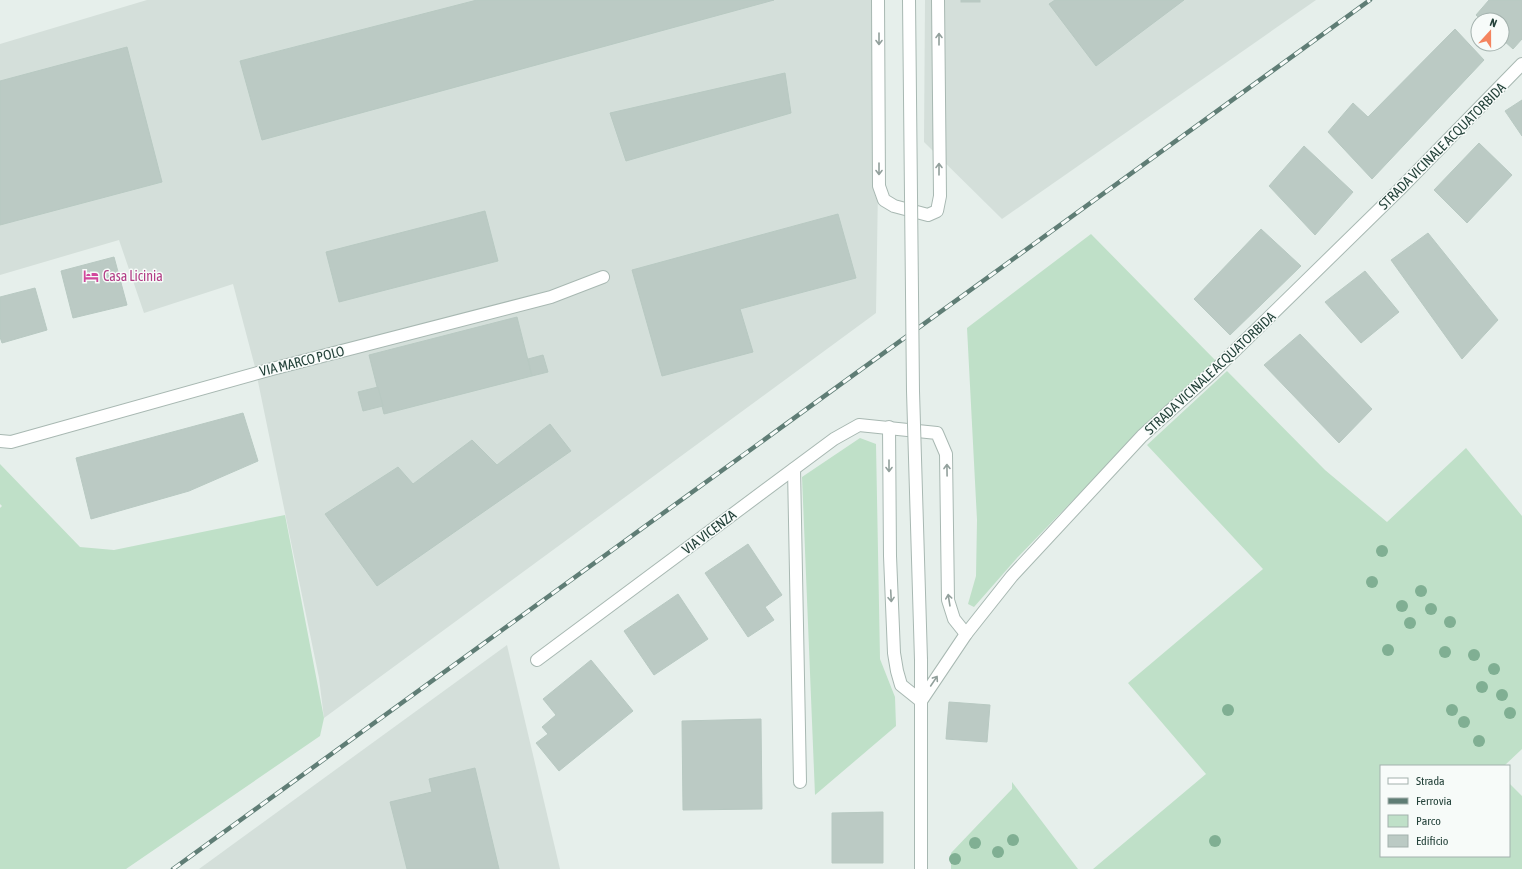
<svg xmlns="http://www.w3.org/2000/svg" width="1522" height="869" font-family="'Asap Condensed',sans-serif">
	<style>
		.built { fill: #d4dfda }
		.green { fill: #bfe0c8 }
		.building { fill: #bbcac4; stroke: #b8c9c2 }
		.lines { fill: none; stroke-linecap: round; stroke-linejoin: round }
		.minor-casing { stroke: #a8b8b2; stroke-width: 14 }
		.minor { stroke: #fff; stroke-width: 12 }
		.rail-casing { stroke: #5f7d75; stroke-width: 4.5 }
		.rail { stroke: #f7fbf9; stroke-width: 3; stroke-dasharray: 9; stroke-linecap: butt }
		.minor-bridge-casing { stroke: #a8b8b2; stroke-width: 14; stroke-linecap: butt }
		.minor-bridge { stroke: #fff; stroke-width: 12 }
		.tree { fill: #80af93 }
		.oneway { stroke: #92a09c }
		.labels { text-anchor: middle; stroke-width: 3; stroke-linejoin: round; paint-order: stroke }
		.street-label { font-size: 14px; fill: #24423a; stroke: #f7fbf9 }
		.hotel-label { font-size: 14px; fill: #b23c85; stroke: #f7fbf9; text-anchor: start }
	</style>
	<rect width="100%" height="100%" fill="#e6efeb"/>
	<g class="built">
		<path d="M147,0H881L876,313L324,718L319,678L255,367L233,284L144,313L119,240L0,275V44Z"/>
		<path d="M925,0H1316L1002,219L924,142Z"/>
		<path d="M507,645L560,869H199Z"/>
	</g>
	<g class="green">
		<path d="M1091,234L1217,362L1146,425L1017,558L974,607L968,604L976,576L977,520L967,328Z"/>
		<path d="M1227,371L1325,470L1387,522L1466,448L1522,516V749L1504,766H1381V856H1509V783L1522,796V869H1093L1206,774L1128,683L1263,569L1147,445Z"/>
		<path d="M860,438L876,444L880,659L895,697L896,726L815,795L802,477Z"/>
		<path d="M0,464L80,547L114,550L285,515L324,718L320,736L126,869H0V508L2,506L0,504Z"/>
		<path d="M1012,782L1078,869H951V853L1012,789Z"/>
	</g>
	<g class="building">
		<path d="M477,0H774L262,140L240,61Z"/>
		<rect x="961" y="0" width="19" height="2"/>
		<path d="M1055,0H1184L1096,66L1049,4Z"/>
		<path d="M1489,0H1522V39L1513,49L1502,39V20H1481L1476,15Z"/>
		<path d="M1455,29L1484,60L1372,179L1328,132L1353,103L1368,117Z"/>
		<path d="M127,47L162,182L0,225V81Z"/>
		<path d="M785,73L791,113L626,161L610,113Z"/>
		<path d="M1522,100V136L1505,111Z"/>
		<path d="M1479,143L1512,175L1467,223L1434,190Z"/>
		<path d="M1304,146L1353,192L1315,235L1269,186Z"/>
		<path d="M485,211L498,261L339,302L326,252Z"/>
		<path d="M838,214L856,278L740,309L753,352L662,376L632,270Z"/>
		<path d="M1261,229L1301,266L1230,335L1194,299Z"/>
		<path d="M1428,233L1498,320L1462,359L1391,260Z"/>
		<path d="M114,257L127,305L73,318L61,271Z"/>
		<path d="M1365,271L1399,312L1361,343L1325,302Z"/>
		<path d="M35,288L47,330L2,343L0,337V297Z"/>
		<path d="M517,317L532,376L384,414L369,355Z"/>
		<path d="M1300,334L1372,409L1339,443L1264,365Z"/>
		<path d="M543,355L548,372L532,376L528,359Z"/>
		<path d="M378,387L383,406L363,411L358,392Z"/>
		<path d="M243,413L258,461L189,491L91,519L76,458Z"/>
		<path d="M550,424L571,451L377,586L325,514L398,467L413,484L472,440L497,465Z"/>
		<path d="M748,544L782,595L765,607L774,620L748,637L705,573Z"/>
		<path d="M678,594L708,639L654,675L624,631Z"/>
		<path d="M591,660L633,711L559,771L536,743L548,734L542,727L556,715L543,699Z"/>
		<path d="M949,702L990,705L987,742L946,739Z"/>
		<path d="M761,719L762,809L683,810L682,721Z"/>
		<path d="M475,768L499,869H407L390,802L432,792L429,779Z"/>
		<path d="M883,812V863H832V813Z"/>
	</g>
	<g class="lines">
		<g class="minor-casing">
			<g id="minor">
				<path d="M878,0L879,186L884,200L894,206L928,215L937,211L940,196L938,0"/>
				<path d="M889,427L890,556L894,653L897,671L901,685L921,701"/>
				<path d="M0,441L11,442L272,369L551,297L603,277"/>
				<path d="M794,469L800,782"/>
				<path d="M537,660L834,439L859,425L937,433L946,454L948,600L954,619L966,634"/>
				<path d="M921,660V869"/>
				<path d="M921,701L966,634L1012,576L1142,436L1214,371L1399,190L1522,64"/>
			</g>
		</g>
		<use href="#minor" class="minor"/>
		<g class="rail-casing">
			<path id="rail" d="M173,869L1370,0"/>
		</g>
		<use href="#rail" class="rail"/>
		<g class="minor-bridge-casing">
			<path id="minor-bridge" d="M909,0L913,391L921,660"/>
		</g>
		<use href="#minor-bridge" class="minor-bridge"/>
	</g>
	<g class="tree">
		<circle cx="1382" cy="551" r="6"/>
		<circle cx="1372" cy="582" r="6"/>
		<circle cx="1421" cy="591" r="6"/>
		<circle cx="1402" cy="606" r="6"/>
		<circle cx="1431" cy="609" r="6"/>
		<circle cx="1450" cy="622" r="6"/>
		<circle cx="1410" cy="623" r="6"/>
		<circle cx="1388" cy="650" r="6"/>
		<circle cx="1445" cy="652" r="6"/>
		<circle cx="1474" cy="655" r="6"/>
		<circle cx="1494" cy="669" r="6"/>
		<circle cx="1482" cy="687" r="6"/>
		<circle cx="1502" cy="695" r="6"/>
		<circle cx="1228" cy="710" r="6"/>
		<circle cx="1452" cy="710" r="6"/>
		<circle cx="1510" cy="713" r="6"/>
		<circle cx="1464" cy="722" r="6"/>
		<circle cx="1479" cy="741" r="6"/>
		<circle cx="1013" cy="840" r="6"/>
		<circle cx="1215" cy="841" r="6"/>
		<circle cx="975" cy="843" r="6"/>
		<circle cx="998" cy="852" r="6"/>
		<circle cx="955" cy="859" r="6"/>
	</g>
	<defs><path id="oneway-shaft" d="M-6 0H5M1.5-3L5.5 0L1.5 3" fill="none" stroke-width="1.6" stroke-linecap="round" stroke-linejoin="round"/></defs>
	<g class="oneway">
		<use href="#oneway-shaft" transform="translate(879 39) rotate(90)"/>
		<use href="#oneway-shaft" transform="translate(939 39) rotate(-90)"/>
		<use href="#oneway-shaft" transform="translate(879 169) rotate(90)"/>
		<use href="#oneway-shaft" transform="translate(939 169) rotate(-90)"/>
		<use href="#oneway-shaft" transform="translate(889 466) rotate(90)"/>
		<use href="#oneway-shaft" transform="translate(947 470) rotate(-91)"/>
		<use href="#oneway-shaft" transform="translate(891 596) rotate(87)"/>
		<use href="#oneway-shaft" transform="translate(949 600) rotate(-99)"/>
		<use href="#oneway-shaft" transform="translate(934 681) rotate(-56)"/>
	</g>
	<defs>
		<g id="hotel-bare" transform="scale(1.2)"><path d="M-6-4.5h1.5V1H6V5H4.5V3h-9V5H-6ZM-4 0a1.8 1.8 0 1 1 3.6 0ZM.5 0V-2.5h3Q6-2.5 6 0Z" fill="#d1479c" stroke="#f7fbf9" stroke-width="2.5" paint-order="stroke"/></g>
	</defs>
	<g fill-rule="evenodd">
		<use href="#hotel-bare" x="91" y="276"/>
	</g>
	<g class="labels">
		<g class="street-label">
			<text transform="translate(1442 146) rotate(-45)" y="5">STRADA VICINALE ACQUATORBIDA</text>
			<text transform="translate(302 361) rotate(-14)" y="5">VIA MARCO POLO</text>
			<text transform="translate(1210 373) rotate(-43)" y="5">STRADA VICINALE ACQUATORBIDA</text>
			<text transform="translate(709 532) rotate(-37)" y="5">VIA VICENZA</text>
		</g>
		<g class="hotel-label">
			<text x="103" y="281">Casa Licinia</text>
		</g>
	</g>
	<rect x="1380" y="765" width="130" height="92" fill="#f7fbf9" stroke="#a3b1ad"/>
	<rect x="1388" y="778" width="20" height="6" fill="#ffffff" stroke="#a3b1ad"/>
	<text x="1416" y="785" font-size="12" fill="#24423a">Strada</text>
	<rect x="1388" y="798" width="20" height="6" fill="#5f7d75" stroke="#a3b1ad"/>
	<text x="1416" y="805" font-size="12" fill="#24423a">Ferrovia</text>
	<rect x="1388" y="815" width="20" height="12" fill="#bfe0c8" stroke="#a3b1ad"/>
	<text x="1416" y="825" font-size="12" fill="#24423a">Parco</text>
	<rect x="1388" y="835" width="20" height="12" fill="#bbcac4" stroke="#a3b1ad"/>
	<text x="1416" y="845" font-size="12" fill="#24423a">Edificio</text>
	<g transform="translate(1490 32) rotate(21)"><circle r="19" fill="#f7fbf9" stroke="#a3b1ad"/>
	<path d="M0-3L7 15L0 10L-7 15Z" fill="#f4845f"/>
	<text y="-6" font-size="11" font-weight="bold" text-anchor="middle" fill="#24423a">N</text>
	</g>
</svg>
